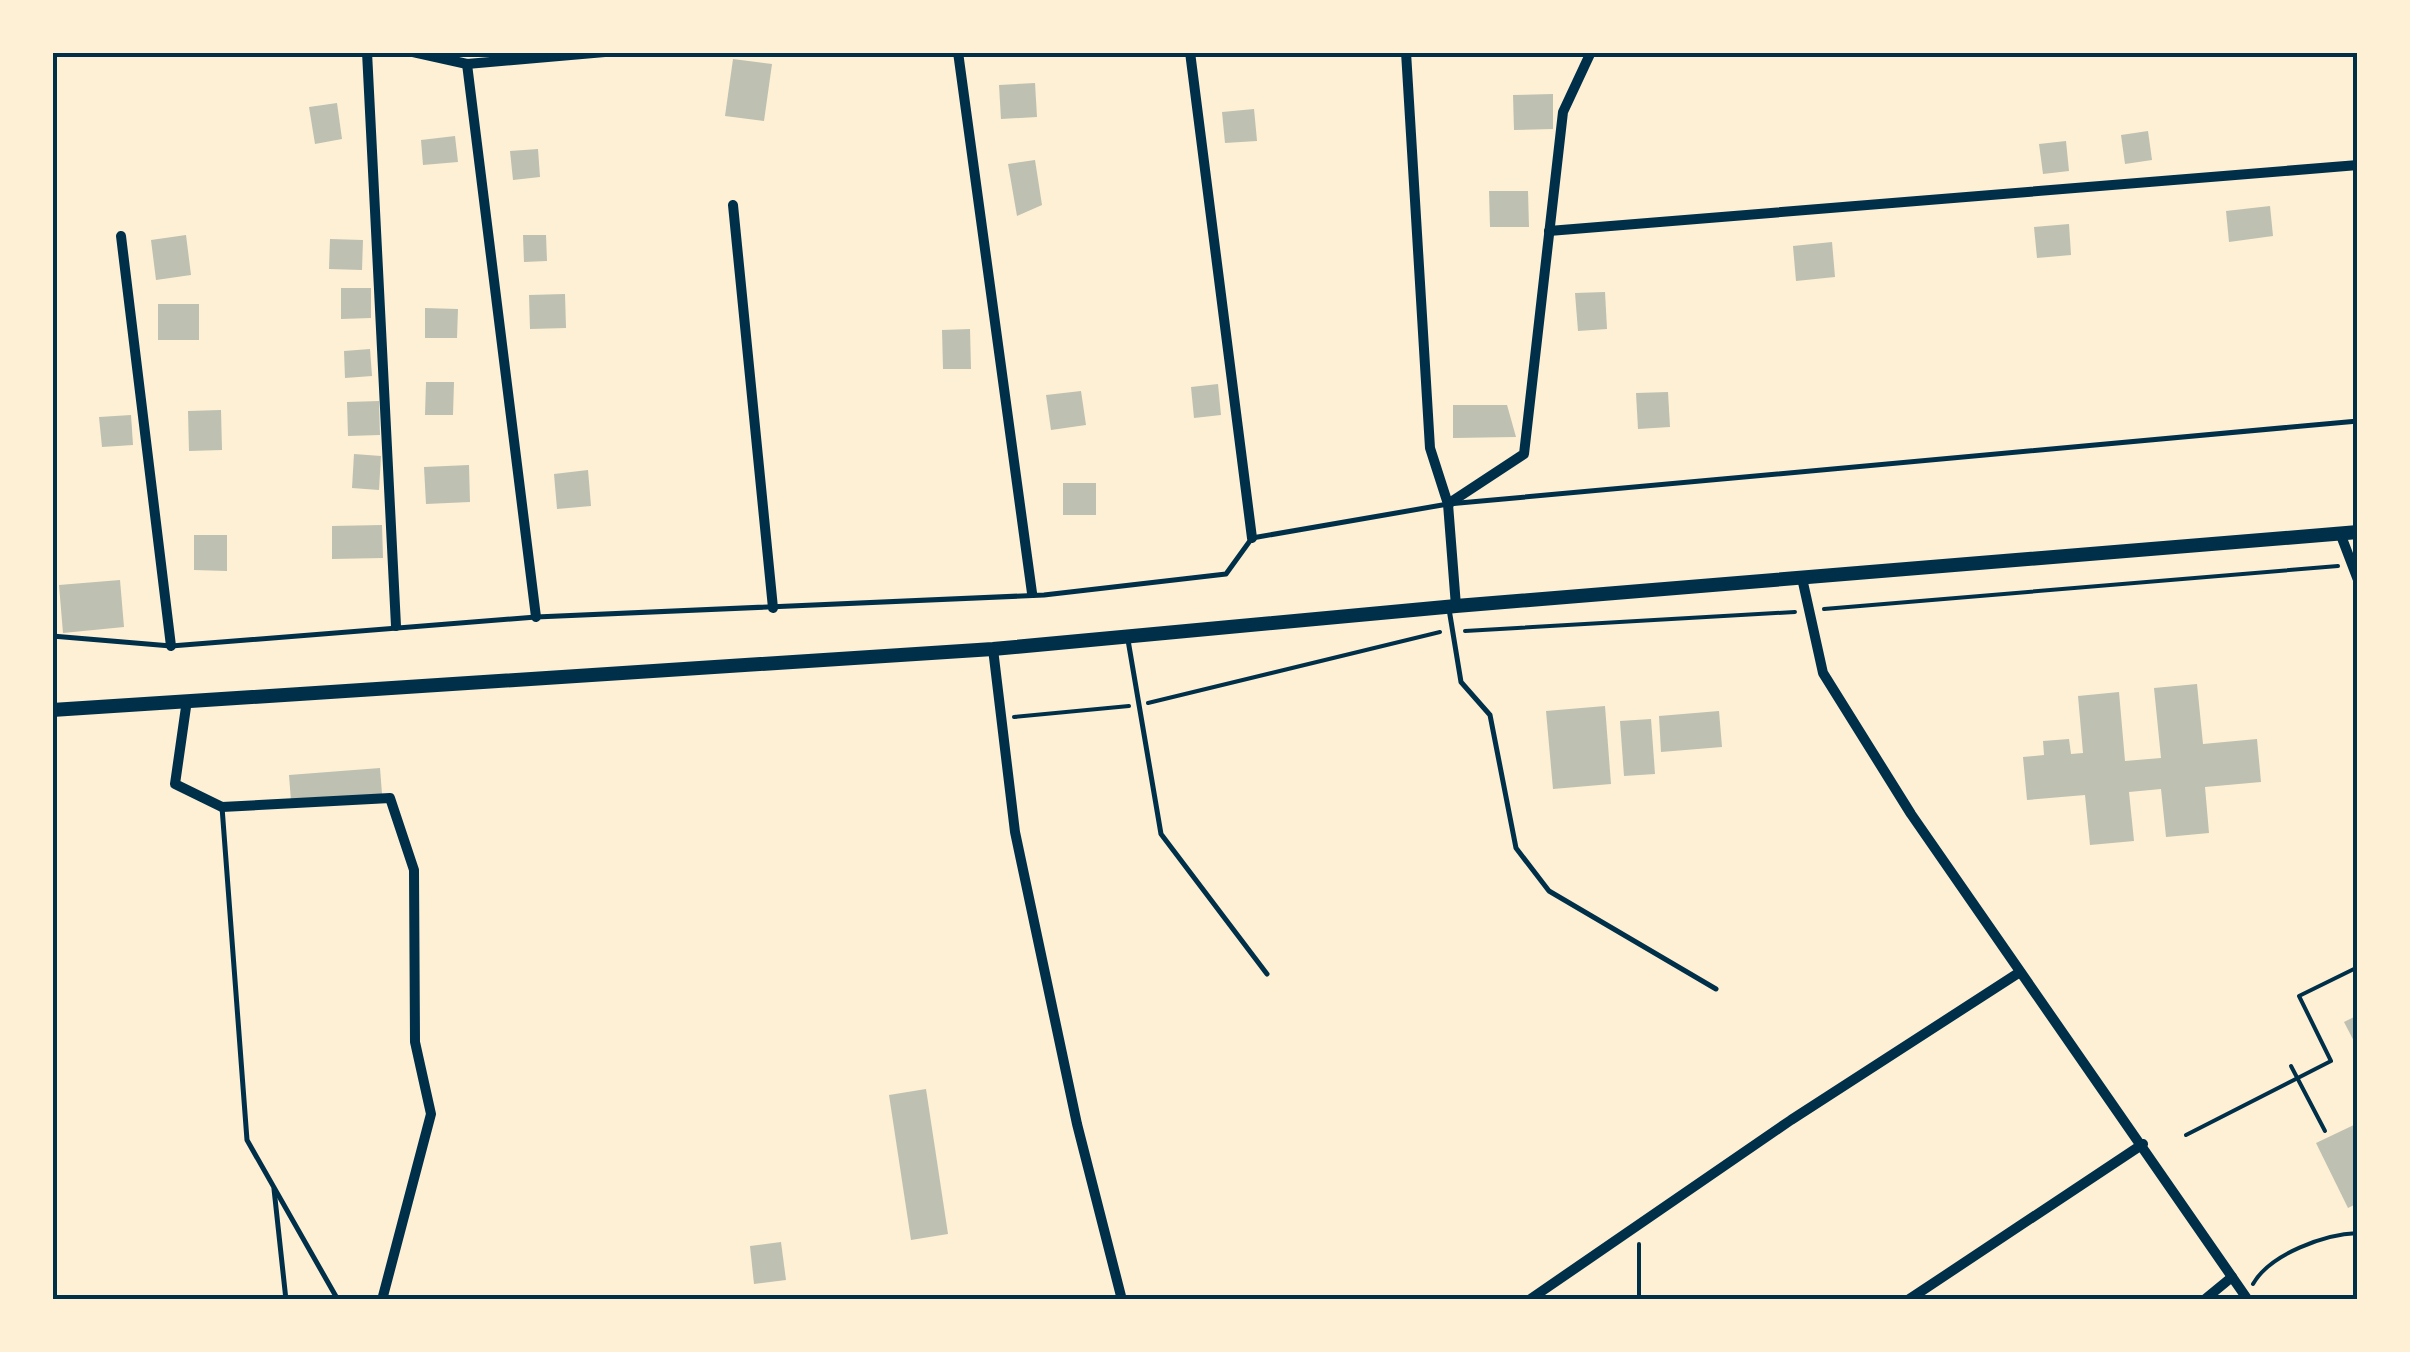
<svg xmlns="http://www.w3.org/2000/svg" width="2410" height="1352" font-family="Ubuntu,sans-serif">
	<style>
		.building { fill: #bec0b2 }
		.lines { fill: none; stroke-linecap: round; stroke-linejoin: round }
		.path { stroke: #003049; stroke-width: 4 }
		.service { stroke: #003049; stroke-width: 5 }
		.minor { stroke: #003049; stroke-width: 10 }
		.secondary { stroke: #003049; stroke-width: 14 }
		.neatline { fill: none; stroke: #003049; stroke-width: 4 }
	</style>
	<rect width="100%" height="100%" fill="#fdf0d5"/>
	<g class="building">
		<path d="M733,59L772,64L764,121L725,116Z"/>
		<path d="M1035,83L1037,117L1001,119L999,85Z"/>
		<path d="M1553,94V129L1514,130L1513,95Z"/>
		<path d="M337,103L342,139L315,144L309,107Z"/>
		<path d="M1254,109L1257,141L1225,143L1222,112Z"/>
		<path d="M2148,131L2152,160L2125,164L2121,135Z"/>
		<path d="M455,136L458,162L423,165L421,140Z"/>
		<path d="M2066,141L2069,171L2043,174L2039,144Z"/>
		<path d="M538,149L540,177L513,180L510,151Z"/>
		<path d="M1035,160L1042,205L1017,216L1008,164Z"/>
		<path d="M1489,191H1528L1529,227H1490Z"/>
		<path d="M2270,206L2273,236L2229,242L2226,211Z"/>
		<path d="M2069,224L2071,255L2037,258L2034,227Z"/>
		<path d="M186,235L191,275L156,280L151,240Z"/>
		<path d="M523,235H546L547,261L524,262Z"/>
		<path d="M330,239L363,240L362,270L329,269Z"/>
		<path d="M1832,242L1835,277L1796,281L1793,246Z"/>
		<path d="M341,288H371V318L341,319Z"/>
		<path d="M1605,292L1607,329L1578,331L1575,293Z"/>
		<path d="M565,294L566,328L530,329L529,295Z"/>
		<rect x="158" y="304" width="41" height="36"/>
		<path d="M425,308L458,309L457,338H425Z"/>
		<path d="M970,329L971,369H943L942,330Z"/>
		<path d="M370,349L372,376L345,378L344,351Z"/>
		<path d="M426,382H454L453,415H425Z"/>
		<path d="M1218,384L1221,415L1194,418L1191,387Z"/>
		<path d="M1081,391L1086,425L1051,430L1046,395Z"/>
		<path d="M1668,392L1670,427L1638,429L1636,393Z"/>
		<path d="M379,401L380,435L348,436L347,402Z"/>
		<path d="M1453,405H1507L1516,437L1453,438Z"/>
		<path d="M221,410L222,450L189,451L188,411Z"/>
		<path d="M131,415L133,445L102,447L99,417Z"/>
		<path d="M354,454L381,456L379,490L352,488Z"/>
		<path d="M469,465L470,502L426,504L424,467Z"/>
		<path d="M588,470L591,506L557,509L554,474Z"/>
		<rect x="1063" y="483" width="33" height="32"/>
		<path d="M382,525L383,558L332,559V526Z"/>
		<path d="M194,535H227V571L194,570Z"/>
		<path d="M120,580L124,627L63,633L59,585Z"/>
		<path d="M2197,684L2203,744L2257,739L2261,782L2205,787L2209,833L2166,837L2161,789L2129,792L2134,841L2090,845L2085,795L2027,800L2023,757L2044,755L2043,741L2069,739L2071,754L2083,753L2078,696L2119,692L2125,761L2161,758L2154,688Z"/>
		<path d="M1605,706L1611,784L1553,789L1546,711Z"/>
		<path d="M1719,711L1722,747L1661,752L1659,716Z"/>
		<path d="M1651,719L1655,774L1624,776L1620,721Z"/>
		<path d="M380,768L382,794L291,801L289,775Z"/>
		<path d="M2358,1015V1049L2344,1022Z"/>
		<path d="M926,1089L948,1234L911,1240L889,1095Z"/>
		<path d="M2358,1123V1203L2348,1208L2316,1143Z"/>
		<path d="M781,1242L786,1280L754,1284L750,1246Z"/>
	</g>
	<g class="lines">
		<g class="path">
			<path d="M1824,609L2338,566"/>
			<path d="M1465,631L1795,612"/>
			<path d="M1148,703L1440,632"/>
			<path d="M1014,717L1129,706"/>
			<path d="M2291,1066L2325,1131"/>
			<path d="M2186,1135L2331,1061L2299,996L2358,967"/>
			<path d="M1639,1244V1300"/>
			<path d="M2253,1284C2270,1254 2325,1234 2358,1233"/>
		</g>
		<g class="service">
			<path d="M1449,609L1461,682L1490,715L1516,848L1549,891L1716,989"/>
			<path d="M52,636L171,646L536,617L1044,595L1226,574L1252,538L1448,504L2358,421"/>
			<path d="M1128,640L1161,834L1267,974"/>
			<path d="M222,807L247,1140L338,1300"/>
			<path d="M274,1189L286,1300"/>
		</g>
		<g class="minor">
			<path d="M367,52L396,626"/>
			<path d="M413,52L467,64L605,52"/>
			<path d="M958,52L1032,593"/>
			<path d="M1190,52L1252,538"/>
			<path d="M1406,52L1430,448L1448,504L1456,606"/>
			<path d="M467,64L536,617"/>
			<path d="M733,205L773,608"/>
			<path d="M1549,231L2358,165"/>
			<path d="M121,236L171,646"/>
			<path d="M1448,504L1524,454L1563,112L1591,52"/>
			<path d="M2340,533L2358,580"/>
			<path d="M1802,578L1823,673L1911,814L2248,1300"/>
			<path d="M993,649L1015,832L1077,1124L1122,1300"/>
			<path d="M187,700L175,784L222,807L390,798L414,870L415,1042L431,1114L382,1300"/>
			<path d="M1529,1300L1791,1120L2020,972"/>
			<path d="M1908,1300L2143,1144"/>
			<path d="M2204,1300L2232,1277"/>
		</g>
		<path class="secondary" d="M52,710L993,649L1456,606L2358,532"/>
	</g>
	<rect width="2410" height="1352" fill="none" stroke="#fdf0d5" stroke-width="110"/>
	<rect x="55" y="55" width="2300" height="1242" class="neatline"/>
</svg>
